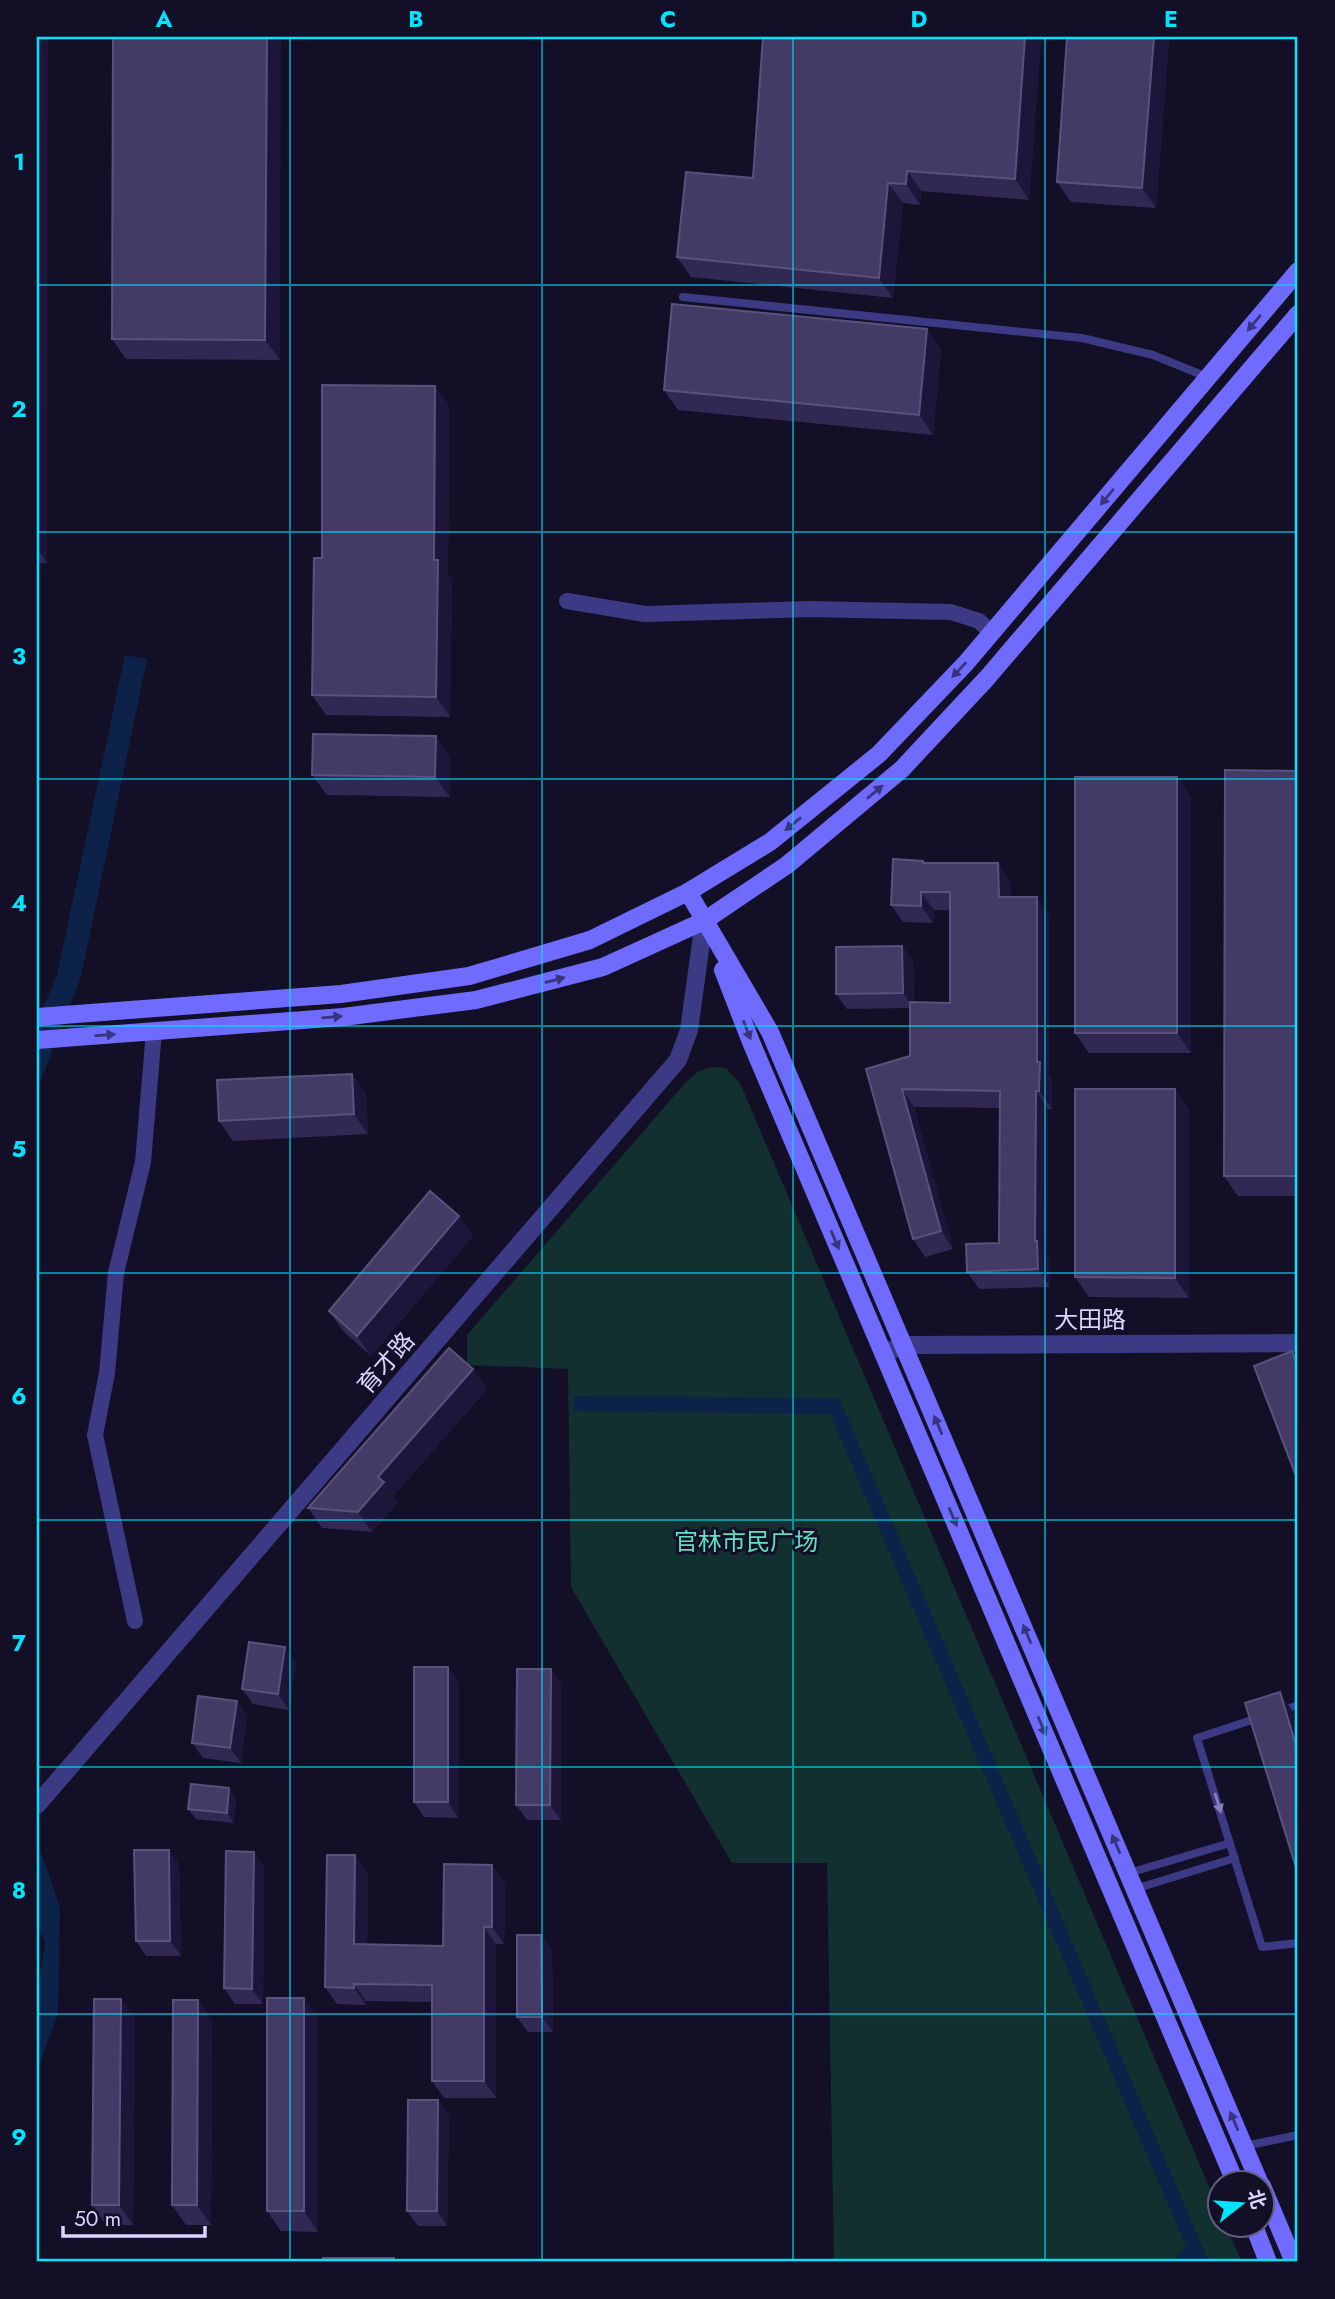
<svg xmlns="http://www.w3.org/2000/svg" width="1335" height="2299" font-family="Jost,'Noto Sans SC',sans-serif">
	<style>
		.green { fill: #12302f }
		.water { fill: #0c2248 }
		.lines { fill: none; stroke-linecap: round; stroke-linejoin: round }
		.service { stroke: #3d3a85; stroke-width: 8 }
		.minor { stroke: #3d3a85; stroke-width: 16 }
		.tertiary { stroke: #3d3a85; stroke-width: 18 }
		.secondary { stroke: #6f6bff; stroke-width: 18 }
		.wall { fill: #312854 }
		.shaded-wall { fill: #1d163a }
		.building { fill: #433a66; stroke: #5a527e; stroke-width: 2 }
		.oneway { fill: #38347d }
		.oneway2 { fill: #837fbc }
		.grid { fill: none; stroke: #00e5ff; stroke-width: 2; stroke-opacity: 0.55 }
		.labels { text-anchor: middle; stroke-width: 6; stroke-linejoin: round; paint-order: stroke }
		.street-label { font-size: 24px; fill: #d9d4ff; stroke: #130f26 }
		.park-label { font-size: 24px; fill: #5fe0c0; stroke: #130f26 }
		.neatline { fill: none; stroke: #00e5ff; stroke-width: 2.5 }
		.grid-label { font-size: 23px; text-anchor: middle; font-weight: bold; fill: #00e5ff }
	</style>
	<rect width="100%" height="100%" fill="#130f26"/>
	<path class="green" d="M712,1067L726,1068L740,1083L1219,2210L1220,2226H1226L1242,2262H834L827,1863H732L571,1587L568,1369L467,1365V1335L686,1082L699,1071Z"/>
	<g class="water">
		<path d="M125,655L147,659L81,977L40,1082L37,1097V1022L57,975Z"/>
		<path d="M574,1396L839,1398L1209,2262H1174L1186,2246L830,1414L574,1411Z"/>
		<path d="M37,1845L47,1868L60,1908L58,2014L37,2071V1994L45,1944L37,1921Z"/>
	</g>
	<g class="lines">
		<g class="service">
			<path d="M683,297L1082,338L1153,355L1207,377"/>
			<path d="M1281,1711L1298,1705"/>
			<path d="M1258,1718L1197,1738L1262,1947L1298,1943"/>
			<path d="M1129,1873L1230,1843"/>
			<path d="M1135,1889L1235,1858"/>
			<path d="M1245,2146L1298,2135"/>
		</g>
		<g class="minor">
			<path d="M567,601L645,614L809,609L951,612L979,621L991,632"/>
			<path d="M135,1621L95,1435L107,1373L116,1273L143,1162L154,1031"/>
		</g>
		<g class="tertiary">
			<path d="M883,1353L904,1345L1298,1343"/>
			<path d="M37,1805L678,1060L689,1030L704,921"/>
		</g>
		<g class="secondary">
			<path d="M688,892L770,1032L1260,2184"/>
			<path d="M723,970L751,1042L1236,2184"/>
			<path d="M37,1017L341,994L469,976L590,940L688,892L770,842L879,754L966,663L1298,271"/>
			<path d="M37,1040L343,1017L476,1000L603,967L704,921L787,865L902,769L987,678L1298,314"/>
			<path d="M1262,2186L1294,2262"/>
			<path d="M1254,2226L1268,2262"/>
		</g>
	</g>
	<g class="wall">
		<path d="M37,37L47,563H37Z"/>
		<path d="M113,37L280,360L126,359L112,339Z"/>
		<path d="M763,37H1041L1029,200L921,191L920,205L903,203L893,298L691,277L677,257L753,178Z"/>
		<path d="M1067,37H1168L1169,39L1156,208L1071,202L1057,182Z"/>
		<path d="M927,329L941,349L933,435L678,410L664,390Z"/>
		<path d="M435,386L449,406L448,575L452,580L450,717L326,715L312,695L322,558Z"/>
		<path d="M450,756V797L327,795L312,775Z"/>
		<path d="M1298,771V1196H1238L1224,1176Z"/>
		<path d="M1177,777L1191,797V1053H1089L1075,1033Z"/>
		<path d="M923,861L924,863L1011,881V897L1049,915V1075L1052,1079V1109H1048L1047,1256L1049,1259L1050,1287L979,1289L967,1272L999,1243L1000,1108L914,1107L953,1249L925,1257L913,1239L866,1069L910,1056V1008L847,1009L836,994L902,946L913,961L914,1002L950,1003V910H934L933,923L903,922L891,905Z"/>
		<path d="M352,1074L366,1094L368,1134L233,1141L219,1121Z"/>
		<path d="M1175,1089L1189,1109V1298L1089,1297L1075,1277Z"/>
		<path d="M459,1216L473,1236L371,1356L343,1331L329,1311Z"/>
		<path d="M487,1389L393,1496L398,1502L372,1532L322,1528L308,1508Z"/>
		<path d="M296,1662L289,1710L253,1704L242,1689Z"/>
		<path d="M448,1667L459,1683L458,1818L424,1817L414,1802Z"/>
		<path d="M551,1669L561,1684V1820H527L516,1805Z"/>
		<path d="M237,1701L247,1716L241,1763L203,1758L192,1743Z"/>
		<path d="M236,1798L234,1823L196,1819L188,1809Z"/>
		<path d="M169,1850L179,1865L181,1956H146L136,1941Z"/>
		<path d="M355,1855L368,1873L367,1945L443,1946L505,1882L504,1944H496V2098H444L432,2081V2002L366,2001V2005L337,2004L325,1987Z"/>
		<path d="M264,1867L263,2004H235L224,1988Z"/>
		<path d="M552,1950L553,2032H528L517,2017Z"/>
		<path d="M304,1998L318,2018V2232L281,2231L267,2211Z"/>
		<path d="M121,1999L135,2019L133,2225H106L92,2205Z"/>
		<path d="M212,2020L211,2225H186L172,2205Z"/>
		<path d="M449,2115L447,2226H418L407,2211Z"/>
	</g>
	<g class="shaded-wall">
		<path d="M37,37H48L47,563L37,548Z"/>
		<path d="M267,37H281L280,360L265,340Z"/>
		<path d="M1025,37H1041L1029,200L1015,179Z"/>
		<path d="M1154,37H1168L1169,39L1156,208L1142,188Z"/>
		<path d="M907,171L921,191L920,205L906,184Z"/>
		<path d="M888,183L903,203L893,298L879,278Z"/>
		<path d="M927,329L941,349L933,435L919,415Z"/>
		<path d="M435,386L449,406L448,575L452,580L450,717L436,697L434,560Z"/>
		<path d="M436,736L450,756V797L435,777Z"/>
		<path d="M1177,777L1191,797V1053L1177,1033Z"/>
		<path d="M998,863L1011,881V915L999,897Z"/>
		<path d="M921,892L934,910L933,923L921,906Z"/>
		<path d="M1037,897L1049,915V1075L1052,1079V1109L1039,1091L1037,1062Z"/>
		<path d="M902,946L913,961L914,1008L903,993Z"/>
		<path d="M352,1074L366,1094L368,1134L354,1114Z"/>
		<path d="M902,1089L914,1107L953,1249L941,1231Z"/>
		<path d="M1175,1089L1189,1109V1298L1175,1278Z"/>
		<path d="M1036,1091L1048,1109L1047,1256L1049,1259L1050,1287L1038,1269L1035,1241Z"/>
		<path d="M459,1216L473,1236L371,1356L357,1336Z"/>
		<path d="M473,1369L487,1389L393,1496L398,1502L372,1532L358,1512L378,1477Z"/>
		<path d="M285,1647L296,1662L289,1710L278,1694Z"/>
		<path d="M448,1667L459,1683L458,1818L448,1802Z"/>
		<path d="M551,1669L561,1684V1820L550,1805Z"/>
		<path d="M1280,1692L1298,1719V1752Z"/>
		<path d="M237,1701L247,1716L241,1763L230,1748Z"/>
		<path d="M229,1788L236,1798L234,1823L227,1813Z"/>
		<path d="M169,1850L179,1865L181,1956L170,1941Z"/>
		<path d="M254,1852L264,1867L263,2004L252,1989Z"/>
		<path d="M355,1855L368,1873L367,1962L354,1944Z"/>
		<path d="M492,1865L505,1882L504,1944L492,1927Z"/>
		<path d="M484,1927L496,1944V2098L484,2081Z"/>
		<path d="M541,1935L552,1950L553,2032L542,2017Z"/>
		<path d="M354,1984L366,2001V2005L354,1988Z"/>
		<path d="M304,1998L318,2018V2232L304,2211Z"/>
		<path d="M121,1999L135,2019L133,2225L119,2205Z"/>
		<path d="M198,2000L212,2020L211,2225L197,2205Z"/>
		<path d="M438,2100L449,2115L447,2226L437,2211Z"/>
	</g>
	<g class="building">
		<path d="M113,37H267L265,340L112,339Z"/>
		<path d="M763,37H1025L1015,179L907,171L906,184L888,183L879,278L677,257L686,172L753,178Z"/>
		<path d="M1067,37H1154L1142,188L1057,182Z"/>
		<path d="M672,304L927,329L919,415L664,390Z"/>
		<path d="M322,385L435,386L434,560H438L436,697L312,695L314,558H322Z"/>
		<path d="M313,734L436,736L435,777L312,775Z"/>
		<path d="M1225,770L1298,771V1176H1224Z"/>
		<rect x="1075" y="777" width="102" height="256"/>
		<path d="M893,859L923,861V863H998L999,897H1037V1062H1040L1039,1091H1036L1035,1241H1037L1038,1269L967,1272L966,1244L999,1243L1000,1091L902,1089L941,1231L913,1239L866,1069L910,1056V1002L950,1003V892H921V906L891,905Z"/>
		<path d="M902,946L903,993L836,994V947Z"/>
		<path d="M352,1074L354,1114L219,1121L217,1080Z"/>
		<path d="M1075,1089H1175V1278L1075,1277Z"/>
		<path d="M430,1191L459,1216L357,1336L329,1311Z"/>
		<path d="M449,1348L473,1369L378,1477L384,1482L358,1512L308,1508Z"/>
		<path d="M1292,1351L1298,1367V1475L1296,1476L1254,1366Z"/>
		<path d="M249,1642L285,1647L278,1694L242,1689Z"/>
		<rect x="414" y="1667" width="34" height="135"/>
		<path d="M517,1669H551L550,1805H516Z"/>
		<path d="M1280,1692L1298,1752V1874L1245,1703Z"/>
		<path d="M198,1696L237,1701L230,1748L192,1743Z"/>
		<path d="M191,1784L229,1788L227,1813L188,1809Z"/>
		<path d="M134,1850H169L170,1941H136Z"/>
		<path d="M226,1851L254,1852L252,1989L224,1988Z"/>
		<path d="M327,1855H355L354,1944L443,1946L444,1864L492,1865V1927H484V2081H432V1985L354,1984V1988L325,1987Z"/>
		<path d="M517,1935H541L542,2017H517Z"/>
		<rect x="267" y="1998" width="37" height="213"/>
		<path d="M94,1999H121L119,2205H92Z"/>
		<path d="M173,2000H198L197,2205H172Z"/>
		<path d="M408,2100H438L437,2211H407Z"/>
		<rect x="323" y="2258" width="71" height="4"/>
	</g>
	<defs><path id="oneway-solid" d="M-6-.8H1V-3.2L6.5 0L1 3.2V.8H-6Z" transform="scale(1.75)"/></defs>
	<g class="oneway">
		<use href="#oneway-solid" transform="translate(1254 323) rotate(130)"/>
		<use href="#oneway-solid" transform="translate(1107 497) rotate(130)"/>
		<use href="#oneway-solid" transform="translate(959 670) rotate(133)"/>
		<use href="#oneway-solid" transform="translate(875 792) rotate(-40)"/>
		<use href="#oneway-solid" transform="translate(793 824) rotate(141)"/>
		<use href="#oneway-solid" transform="translate(555 980) rotate(-15)"/>
		<use href="#oneway-solid" transform="translate(332 1017) rotate(-5)"/>
		<use href="#oneway-solid" transform="translate(747 1030) rotate(69)"/>
		<use href="#oneway-solid" transform="translate(105 1035) rotate(-4)"/>
		<use href="#oneway-solid" transform="translate(835 1240) rotate(67)"/>
		<use href="#oneway-solid" transform="translate(938 1425) rotate(-113)"/>
		<use href="#oneway-solid" transform="translate(953 1517) rotate(67)"/>
		<use href="#oneway-solid" transform="translate(1027 1634) rotate(-113)"/>
		<use href="#oneway-solid" transform="translate(1042 1726) rotate(67)"/>
		<use href="#oneway-solid" transform="translate(1116 1844) rotate(-113)"/>
		<use href="#oneway-solid" transform="translate(1234 2121) rotate(-113)"/>
	</g>
	<use class="oneway2" href="#oneway-solid" transform="translate(1218 1803) rotate(73)"/>
	<path class="grid" d="M290,37V2262M542,37V2262M793,37V2262M1045,37V2262M37,285H1298M37,532H1298M37,779H1298M37,1026H1298M37,1273H1298M37,1520H1298M37,1767H1298M37,2014H1298"/>
	<g class="labels">
		<g class="street-label">
			<text x="1090" y="1328">大田路</text>
			<text transform="translate(386 1363) rotate(-49)" y="8">育才路</text>
		</g>
		<g class="park-label">
			<text x="746" y="1550">官林市民广场</text>
		</g>
	</g>
	<rect width="1335" height="2299" fill="none" stroke="#130f26" stroke-width="77"/>
	<g transform="translate(1241 2204) rotate(73)"><circle r="33" fill="#130f26" stroke="#625e7d" stroke-width="2"/>
	<path d="M0-5L12 26L0 18L-12 26Z" fill="#00e5ff"/>
	<text y="-10" font-size="19" font-weight="bold" text-anchor="middle" fill="#d9d4ff">北</text>
	</g>
	<path d="M63 2226v10h142v-10" fill="none" stroke="#d9d4ff" stroke-width="3.5"/>
	<text x="74" y="2226" font-size="21" fill="#d9d4ff" stroke="#130f26" stroke-width="5" paint-order="stroke">50 m</text>
	<rect x="38" y="38" width="1258" height="2222" class="neatline"/>
	<g class="grid-label">
		<text x="164" y="27">A</text>
		<text x="416" y="27">B</text>
		<text x="668" y="27">C</text>
		<text x="919" y="27">D</text>
		<text x="1171" y="27">E</text>
		<text x="19" y="170">1</text>
		<text x="19" y="417">2</text>
		<text x="19" y="664">3</text>
		<text x="19" y="911">4</text>
		<text x="19" y="1157">5</text>
		<text x="19" y="1404">6</text>
		<text x="19" y="1651">7</text>
		<text x="19" y="1898">8</text>
		<text x="19" y="2145">9</text>
	</g>
</svg>
